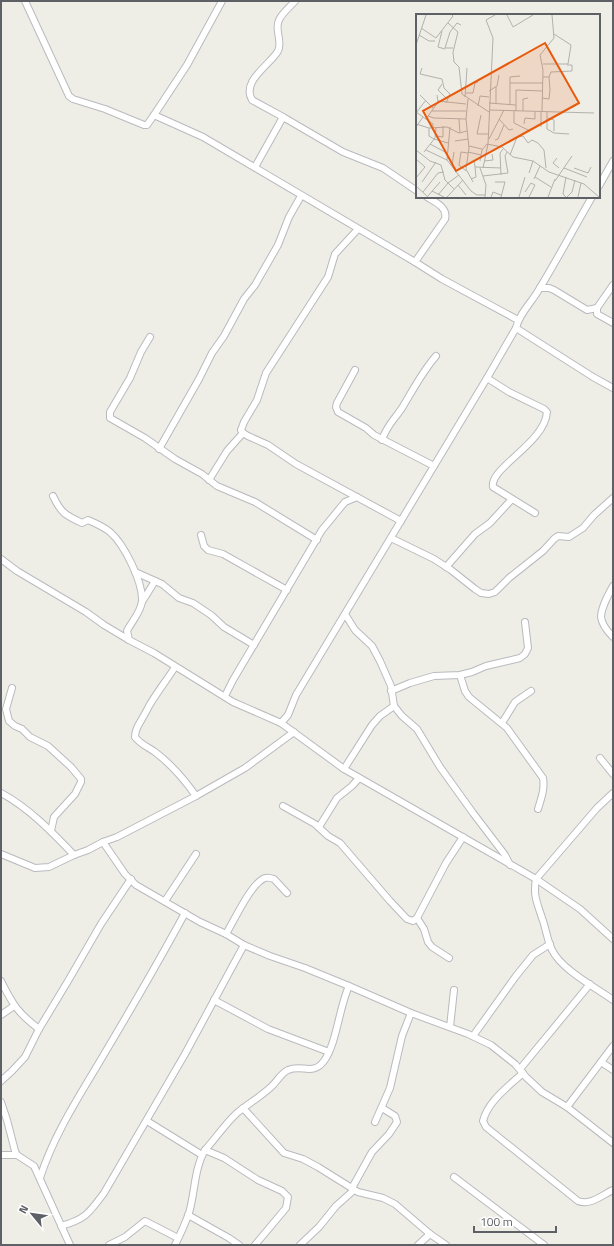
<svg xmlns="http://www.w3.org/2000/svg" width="614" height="1246" font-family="'Titillium Web',sans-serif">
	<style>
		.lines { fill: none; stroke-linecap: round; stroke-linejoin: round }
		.street-casing { stroke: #b8babf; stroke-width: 8 }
		.street { stroke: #fff; stroke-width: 6 }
		.inset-road { fill: none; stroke: #b1b1ae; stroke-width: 1 }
		.view { fill: #e8590c; fill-opacity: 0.15; stroke: #e8590c; stroke-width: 2 }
		.inset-edge { fill: none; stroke: #5d6065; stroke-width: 2 }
	</style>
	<rect width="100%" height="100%" fill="#efeee6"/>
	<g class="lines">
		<g class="street-casing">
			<g id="street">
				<path d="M25,1L69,96L73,99L105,109L144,125H147L154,115L203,137L415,262L442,279L518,320"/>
				<path d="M154,115L187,65L222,1"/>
				<path d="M283,117L252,100C241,81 270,65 278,51C283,41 274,30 279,20C282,13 290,7 295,1"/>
				<path d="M255,167L283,117L343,152L383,168L417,191"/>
				<path d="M599,186L613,161"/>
				<path d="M358,229L335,254L328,277L266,373L257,400L244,422L241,430L243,433L248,436L268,445L296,464L401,521"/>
				<path d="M415,262L445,219C448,207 435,202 427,197"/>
				<path d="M540,288H549L554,290L587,310L597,308V314L613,323"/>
				<path d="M597,308L613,285"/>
				<path d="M516,328L593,377L613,388"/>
				<path d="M150,337L141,352L130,378L110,412V418L145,438L175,459L202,474L217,486L255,502L317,540"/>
				<path d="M355,370L337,403L336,407L338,412L366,428L374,435L434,466"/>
				<path d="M487,378L509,392L544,409L547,412C545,443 489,468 493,487L535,513"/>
				<path d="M382,440C387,425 394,420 402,408C413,390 422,372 436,356"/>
				<path d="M159,449L199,379L212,353L224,336L244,299L255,285L278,245L289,217L301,196"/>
				<path d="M209,480L227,451L243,433"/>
				<path d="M53,496C61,513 65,515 82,523L88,520C95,523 104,527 110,532C124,544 143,582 142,601C141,612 132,621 127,631L129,640"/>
				<path d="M201,535L204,546L208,550L223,554L287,590"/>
				<path d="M391,538L434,559L451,570L475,589L481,593L489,594L495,592L509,578L543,551L554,539L558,536L569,537L583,528L594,515L613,498"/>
				<path d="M1,559L17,571L86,612L104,625L129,640L154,653L233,702L281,723L344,769L536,879L580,909L613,939"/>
				<path d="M446,567L475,534L490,523L512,499"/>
				<path d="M135,572L162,584L179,598L193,603L211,615L224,627L254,645"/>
				<path d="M613,586C609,593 601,609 601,617C602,625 608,632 613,637"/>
				<path d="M142,602L155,581"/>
				<path d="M345,614L355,630L372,646L380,661L391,686L394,706L402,716L417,729L440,767L473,813L505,855L510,865"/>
				<path d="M175,667C167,680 157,692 149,706C147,710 145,714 143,717C139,725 135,728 135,737C140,744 148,747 155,752C171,764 184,779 196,796"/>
				<path d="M460,675L465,691L469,697L507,728L543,778C545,789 541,799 538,809"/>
				<path d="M12,688L6,709L9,721L15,726L22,729L30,737L48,746L71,767L81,779V782L75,794L54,817L51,831"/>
				<path d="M391,691L410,683L434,676L460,675L472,672L486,666L520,658L525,654L528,648L525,622"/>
				<path d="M225,696L233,680L322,530L345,502L357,497"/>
				<path d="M281,723L288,715L296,695L487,378L516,328C519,314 531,303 538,291C557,260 574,228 592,197"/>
				<path d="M502,723L515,702L531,691"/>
				<path d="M600,758L613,774"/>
				<path d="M344,769L372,725L380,716L394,706"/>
				<path d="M1,793C29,808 52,832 74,855"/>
				<path d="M613,793L597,808L536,879C533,896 537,902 542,918C546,928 547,940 552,950C562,970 595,987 613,1000"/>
				<path d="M283,806L315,824L328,836L340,843L390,901L407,919L413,921L417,918L446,863L463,837"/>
				<path d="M319,827L337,798L352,786L359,778"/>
				<path d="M103,842L125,874L136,885L200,922L226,934L244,945L270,956L305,968L349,986L411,1013L468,1034L491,1045L515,1064L526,1077L542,1092L567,1107L613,1143"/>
				<path d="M1,854L35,868L49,867L74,855L88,850L103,842L117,837L196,796L245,768L294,732"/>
				<path d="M165,901L196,854"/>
				<path d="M417,918L424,929L428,942L432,947L449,958"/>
				<path d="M226,934C234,921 251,883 265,878C268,877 271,878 274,879L287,893"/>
				<path d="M1,981C13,1005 18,1013 39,1029"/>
				<path d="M214,1000L268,1029L329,1052"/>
				<path d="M1,1015L14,1006"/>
				<path d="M450,1027L454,990"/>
				<path d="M473,1036L516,976L533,955L550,944"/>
				<path d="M601,1062L613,1070"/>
				<path d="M520,1069L590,984"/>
				<path d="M523,1073C508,1087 488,1101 483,1121L486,1127L578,1201C590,1206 602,1195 613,1190"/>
				<path d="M1,1081L12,1071L25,1057L39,1029L68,981L101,924L131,879"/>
				<path d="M1,1102L7,1120L15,1151L17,1155L34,1166L70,1245"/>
				<path d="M567,1107L613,1046"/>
				<path d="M243,1108L284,1153L303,1159L318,1167L358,1192L383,1198L395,1204L430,1234L446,1245"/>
				<path d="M147,1121L202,1155"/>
				<path d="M375,1122L390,1088L402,1036L411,1013"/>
				<path d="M205,1150L224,1158L258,1180L282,1191L288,1197L286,1208L255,1245"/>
				<path d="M1,1155H17"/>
				<path d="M454,1177L544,1245"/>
				<path d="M40,1178C54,1134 80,1095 103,1056C131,1009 159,961 185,913"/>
				<path d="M352,1188L372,1152L389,1134L397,1122L395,1116L382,1108"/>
				<path d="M188,1215L229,1238L239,1245"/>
				<path d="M61,1226C86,1219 89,1213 104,1193L185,1054L244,945"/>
				<path d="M109,1245L125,1237L145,1221L178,1238"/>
				<path d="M175,1245C180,1235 185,1224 189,1213C195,1193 194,1169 205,1150C216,1138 225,1124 237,1113C248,1104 260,1097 271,1087C277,1082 280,1074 288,1070C302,1064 313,1076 324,1061C337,1043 339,1007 349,986"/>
				<path d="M300,1245L319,1227L336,1206L354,1190"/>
				<path d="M418,1245L430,1234"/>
			</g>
		</g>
		<use href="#street" class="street"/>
	</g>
	<g transform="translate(416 14)">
		<rect width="184" height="184" fill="#efeee6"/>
		<path class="inset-road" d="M91,1L97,13L117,1M32,9L42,18L37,38L38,48L43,53L46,80L73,98M5,14L20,24L37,2L36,1M26,17L22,33L29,35M3,21L13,27H19M0,31L10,1M37,34H29L34,18L41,9L45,11M127,50H152L155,31L138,20M6,54L4,60L26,65L28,74L34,80L30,89M133,63L135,58L156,57V51H151M94,69H127M26,70L22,76L31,85M73,77L81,72L83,61M50,79H57L59,69L62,68M4,81L17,94M49,83L51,54M126,84L133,85L134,76L133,63H127M52,85L50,105L53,134L50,155L57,168M22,87L50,90M73,89L100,91M80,89V73M94,90V63L104,62M62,92L64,82L73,83M74,96L178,99M16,97H50M98,97V109L114,117M100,97V76L126,77M107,97V85L112,84M126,97L127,56L124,41L138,24L136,1M0,98L17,110V114M131,98V115L138,119L153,120M0,99L10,86M65,101L61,120H72M12,102L18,104L50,105M132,104L138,106V117M10,105L22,88L21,81M43,105L44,119M83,105L93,116L97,115M0,110L13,114L31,113L43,119L51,117M108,110L109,104L119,105V98M0,113L7,103M125,113V98M13,114V122L18,125M20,122L27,123V112M18,125L32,129M73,125L88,96M79,126L82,125L88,111M39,127L52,125M14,130L31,139M53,132L66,135M0,136L14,147L25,151L29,166L38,175M10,136L31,146L55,177L61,181H69M8,138L19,124L20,114M52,138L65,141M94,141L101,123L107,122L112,129L116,126L122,129L128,136L130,154M141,144L137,149L143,154M0,145L9,153L0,164M31,146L34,113M58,146L59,153L85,154M64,147L66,136L71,130L86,133L97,143L117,147L133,158L168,170L183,183M68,147L77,146L76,140M36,152L38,138M64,154L70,171L69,183M67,154L72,130L77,24L70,6L79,1M148,154L171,163M158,154L172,159L175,153M50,157L43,151L45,138L52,139M113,159L117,147M85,161L84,139L87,135M67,162L92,159L89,142L91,138M119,163L135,173M55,165L60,163L59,153M118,165L124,152M139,167L156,142M6,168L20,148M79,168H89L85,183M32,169L43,161M42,171L50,181M0,172L12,183M16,177L28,183M7,178L22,159L28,158M109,178L115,169L119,171L113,183M22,181L32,169M12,182L24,168M31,183L47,166M75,183L77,178L85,181M103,183L109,163M132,183L139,165M150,183L147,180L150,163M151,183L156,178L159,166M162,183L165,169"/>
		<path class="view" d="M129,29L163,89L40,157L7,97Z"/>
		<rect width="184" height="184" class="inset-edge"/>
	</g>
	<rect width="614" height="1246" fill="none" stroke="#5d6065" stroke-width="4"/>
	<g transform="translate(32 1214) rotate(299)" stroke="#ffffff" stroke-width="3" paint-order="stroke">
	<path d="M0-3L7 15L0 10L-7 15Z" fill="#5d6065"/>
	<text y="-6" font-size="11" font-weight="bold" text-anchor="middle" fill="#5d6065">N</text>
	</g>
	<path d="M474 1226v6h82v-6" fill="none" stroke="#5d6065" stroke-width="2"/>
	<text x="480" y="1226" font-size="12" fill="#5d6065" stroke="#ffffff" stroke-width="3" paint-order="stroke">100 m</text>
</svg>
